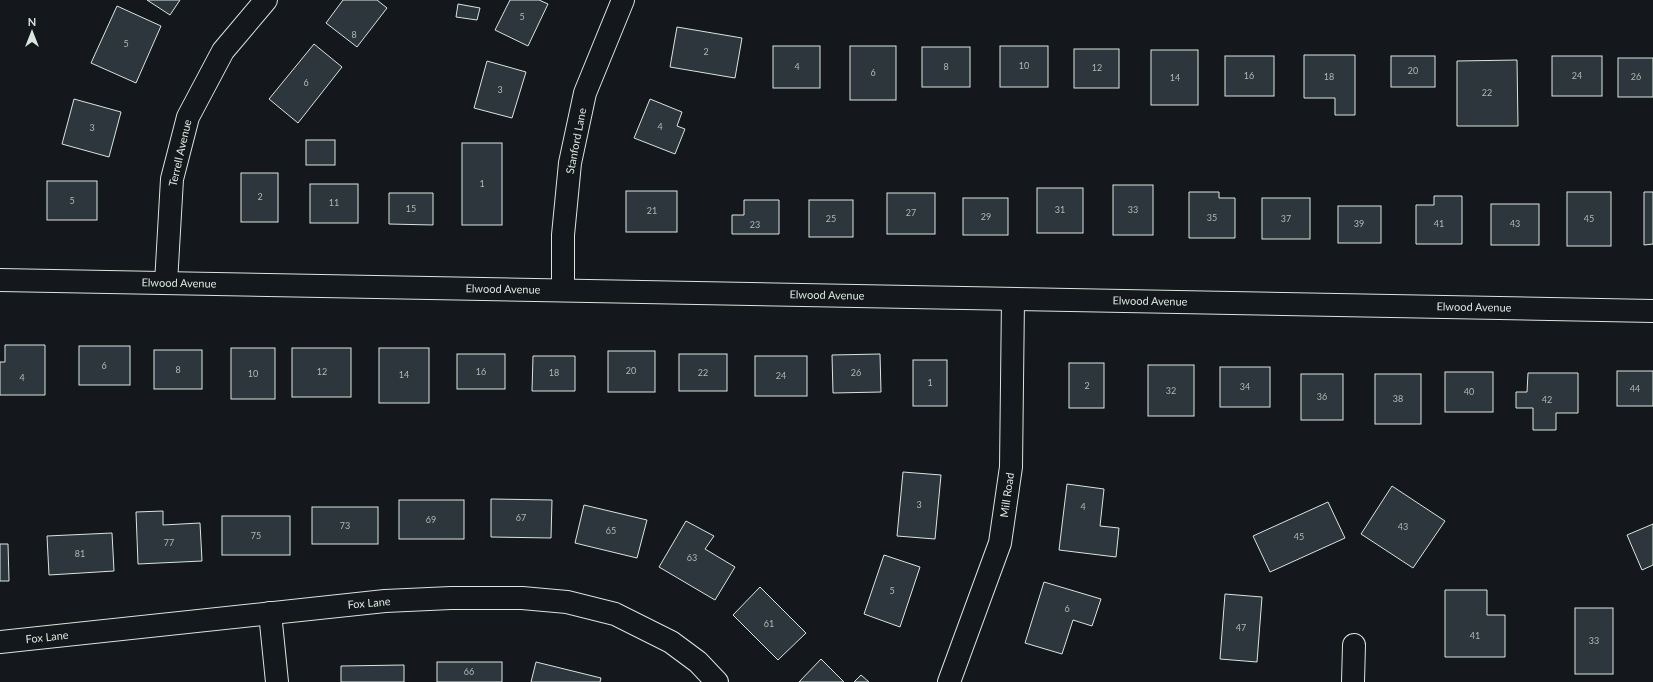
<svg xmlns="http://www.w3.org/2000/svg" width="1653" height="682" font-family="Lato,sans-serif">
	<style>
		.building { fill: #2c363c; stroke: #d8e6dc }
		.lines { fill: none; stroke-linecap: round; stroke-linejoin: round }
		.minor-casing { stroke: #d8e6dc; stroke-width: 24 }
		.minor { stroke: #14181c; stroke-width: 22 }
		.labels { text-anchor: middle; stroke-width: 3; stroke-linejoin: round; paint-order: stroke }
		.number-label { font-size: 9px; fill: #adbab4 }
		.street-label { font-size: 11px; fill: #d8e6dc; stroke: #14181c }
	</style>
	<rect width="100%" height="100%" fill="#14181c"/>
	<g class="building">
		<path d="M147,0H180L170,15Z"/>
		<path d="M343,0H377L387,8L357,47L326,23Z"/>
		<path d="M510,0H539L548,4L528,46L495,30Z"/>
		<path d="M458,4L480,8L477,20L456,17Z"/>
		<path d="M117,6L161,26L136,83L91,63Z"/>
		<path d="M677,27L742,38L735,78L670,67Z"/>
		<path d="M314,44L342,67L298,123L269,99Z"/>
		<rect x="773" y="46" width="47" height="42"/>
		<rect x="850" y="46" width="46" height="54"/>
		<rect x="1000" y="46" width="48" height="41"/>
		<rect x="922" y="47" width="48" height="40"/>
		<rect x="1074" y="49" width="45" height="39"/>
		<rect x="1151" y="50" width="47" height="55"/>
		<path d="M1304,55H1355V115H1335V98H1304Z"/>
		<rect x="1225" y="56" width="49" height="40"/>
		<rect x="1391" y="56" width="44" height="31"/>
		<rect x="1552" y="56" width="50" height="40"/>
		<rect x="1618" y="58" width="35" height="39"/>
		<path d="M1517,60L1518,126H1457V61Z"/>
		<path d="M487,61L526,72L512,118L474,108Z"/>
		<path d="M74,99L121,112L109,157L62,144Z"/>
		<path d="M650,99L682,112L677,126L685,129L675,154L634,138Z"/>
		<rect x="306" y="140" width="29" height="25"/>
		<rect x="462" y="143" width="40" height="82"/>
		<rect x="241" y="173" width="37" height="49"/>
		<rect x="47" y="181" width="50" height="39"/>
		<rect x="310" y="184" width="48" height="39"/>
		<rect x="1113" y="185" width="40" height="50"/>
		<rect x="1037" y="188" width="46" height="45"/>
		<rect x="626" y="191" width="51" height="41"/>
		<path d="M1189,192H1219V198H1235V238H1189Z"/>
		<rect x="1567" y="192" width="44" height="54"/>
		<path d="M1644,192H1653V244L1644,245Z"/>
		<path d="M389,193H433V225L389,224Z"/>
		<rect x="887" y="193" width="48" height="41"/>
		<path d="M1434,196H1462V244H1416V205H1434Z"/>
		<rect x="963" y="198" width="45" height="37"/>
		<rect x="1262" y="198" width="48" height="41"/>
		<path d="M744,200H779V234H732V215H744Z"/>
		<rect x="809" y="200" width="44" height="37"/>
		<rect x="1491" y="204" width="48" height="41"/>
		<rect x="1338" y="206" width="43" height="37"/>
		<path d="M5,345H45V395H0V362H5Z"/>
		<rect x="79" y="346" width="51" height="39"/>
		<rect x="231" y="348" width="44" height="51"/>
		<rect x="292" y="348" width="59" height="49"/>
		<rect x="379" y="348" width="50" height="55"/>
		<rect x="154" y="350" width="48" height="39"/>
		<rect x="608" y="351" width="47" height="41"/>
		<rect x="457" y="354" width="48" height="35"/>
		<rect x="679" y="354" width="48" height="37"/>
		<path d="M880,354L881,392L833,393L832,355Z"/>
		<path d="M533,356H575V391H532Z"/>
		<rect x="755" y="356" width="52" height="40"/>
		<rect x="913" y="360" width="34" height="46"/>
		<rect x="1069" y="363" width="35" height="45"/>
		<rect x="1148" y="365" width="46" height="51"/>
		<rect x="1220" y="367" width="50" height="40"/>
		<rect x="1617" y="371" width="36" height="35"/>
		<rect x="1445" y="372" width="48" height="40"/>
		<path d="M1528,373H1578V413H1556V430H1533V408H1516V392H1527Z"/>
		<rect x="1301" y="374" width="42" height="46"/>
		<rect x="1375" y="374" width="46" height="50"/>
		<path d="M903,472L941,475L935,539L897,536Z"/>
		<path d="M1067,484L1104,489L1100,526L1119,528L1116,557L1059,550Z"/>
		<path d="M1392,486L1445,521L1413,568L1361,534Z"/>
		<path d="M491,499L552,500L551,538L491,537Z"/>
		<rect x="399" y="500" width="65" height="39"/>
		<path d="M1328,502L1345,538L1270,572L1253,536Z"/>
		<path d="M584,505L647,520L637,558L575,543Z"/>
		<rect x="312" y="507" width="66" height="37"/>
		<path d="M163,511V525L200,523L202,561L138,564L136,512Z"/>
		<rect x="222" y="516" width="68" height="39"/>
		<path d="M686,521L714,536L705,549L735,567L715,600L659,567Z"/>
		<path d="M1653,524V565L1642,570L1627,535Z"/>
		<path d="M112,533L114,571L49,575L47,536Z"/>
		<path d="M0,544H8L9,581H0Z"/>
		<path d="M884,555L920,567L900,627L864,614Z"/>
		<path d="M1044,582L1101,599L1092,626L1073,620L1062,654L1025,643Z"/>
		<path d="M760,587L806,633L778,660L733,615Z"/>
		<path d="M1445,590H1487V615H1505V657H1445Z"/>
		<path d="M1225,594L1262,597L1257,662L1220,659Z"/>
		<rect x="1575" y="608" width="38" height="66"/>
		<path d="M821,659L844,682H799Z"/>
		<rect x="437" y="662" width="65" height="20"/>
		<path d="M536,662L601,678L600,682H531Z"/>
		<path d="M404,665V682H341V666Z"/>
		<path d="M861,675L869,682H854Z"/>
	</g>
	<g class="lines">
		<g class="minor-casing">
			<g id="minor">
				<path d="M0,280L1653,311"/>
				<path d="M166,283L172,179L188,117L223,51L266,0"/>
				<path d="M563,290V235L570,163L585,93L623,0"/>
				<path d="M270,613L277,682"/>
				<path d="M0,642L385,601L451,598H522L567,602L615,614L671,642L698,662L717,682"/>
				<path d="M949,682L1000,543L1011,467L1013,299"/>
				<path d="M1353,682L1354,645"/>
			</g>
		</g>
		<use href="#minor" class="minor"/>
	</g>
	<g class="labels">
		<g class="number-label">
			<text x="522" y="20">5</text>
			<text x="354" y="38">8</text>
			<text x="126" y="47">5</text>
			<text x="706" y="55">2</text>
			<text x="1024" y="69">10</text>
			<text x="797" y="70">4</text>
			<text x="946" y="70">8</text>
			<text x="1097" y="71">12</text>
			<text x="1413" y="74">20</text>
			<text x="873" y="76">6</text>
			<text x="1249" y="79">16</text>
			<text x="1577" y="79">24</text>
			<text x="1329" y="80">18</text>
			<text x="1636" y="80">26</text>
			<text x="1175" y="81">14</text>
			<text x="306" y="86">6</text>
			<text x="500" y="93">3</text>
			<text x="1487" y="96">22</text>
			<text x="660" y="130">4</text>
			<text x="92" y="131">3</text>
			<text x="482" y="187">1</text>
			<text x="260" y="200">2</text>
			<text x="72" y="204">5</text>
			<text x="334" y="206">11</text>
			<text x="411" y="212">15</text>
			<text x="1060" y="213">31</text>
			<text x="1133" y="213">33</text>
			<text x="652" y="214">21</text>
			<text x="911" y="216">27</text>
			<text x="986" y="220">29</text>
			<text x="1212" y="221">35</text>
			<text x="831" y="222">25</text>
			<text x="1286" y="222">37</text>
			<text x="1589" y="222">45</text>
			<text x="1359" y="227">39</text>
			<text x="1439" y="227">41</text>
			<text x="1515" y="227">43</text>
			<text x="755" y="228">23</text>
			<text x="104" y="369">6</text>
			<text x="178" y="373">8</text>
			<text x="631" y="374">20</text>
			<text x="322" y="375">12</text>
			<text x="481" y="375">16</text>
			<text x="554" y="376">18</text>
			<text x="703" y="376">22</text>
			<text x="856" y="376">26</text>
			<text x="253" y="377">10</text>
			<text x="404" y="378">14</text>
			<text x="781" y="379">24</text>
			<text x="22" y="381">4</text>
			<text x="930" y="386">1</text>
			<text x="1087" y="389">2</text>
			<text x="1245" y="390">34</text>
			<text x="1635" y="392">44</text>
			<text x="1171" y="394">32</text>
			<text x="1469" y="395">40</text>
			<text x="1322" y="400">36</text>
			<text x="1398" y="402">38</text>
			<text x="1547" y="403">42</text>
			<text x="919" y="508">3</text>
			<text x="1083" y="510">4</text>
			<text x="521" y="521">67</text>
			<text x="431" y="523">69</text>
			<text x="345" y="529">73</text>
			<text x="1403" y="530">43</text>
			<text x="611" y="534">65</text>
			<text x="256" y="539">75</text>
			<text x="1299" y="540">45</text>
			<text x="169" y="546">77</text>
			<text x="80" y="557">81</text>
			<text x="692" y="561">63</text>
			<text x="892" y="594">5</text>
			<text x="1067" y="612">6</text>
			<text x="769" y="627">61</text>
			<text x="1241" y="631">47</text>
			<text x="1475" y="639">41</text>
			<text x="1594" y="644">33</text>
			<text x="469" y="675">66</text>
		</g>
		<g class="street-label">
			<text transform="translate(576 141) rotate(-79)" y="4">Stanford Lane</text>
			<text transform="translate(180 153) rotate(-77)" y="4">Terrell Avenue</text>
			<text transform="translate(179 283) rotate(1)" y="4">Elwood Avenue</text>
			<text transform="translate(503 289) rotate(1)" y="4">Elwood Avenue</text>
			<text transform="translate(827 295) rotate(1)" y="4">Elwood Avenue</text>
			<text transform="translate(1150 301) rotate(1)" y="4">Elwood Avenue</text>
			<text transform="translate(1474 307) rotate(1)" y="4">Elwood Avenue</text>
			<text transform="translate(1007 495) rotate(-82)" y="4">Mill Road</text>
			<text transform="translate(369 603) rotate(-5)" y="4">Fox Lane</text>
			<text transform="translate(47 637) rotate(-6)" y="4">Fox Lane</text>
		</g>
	</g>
	<g transform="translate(32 32)" stroke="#14181c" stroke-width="3" paint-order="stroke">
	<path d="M0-3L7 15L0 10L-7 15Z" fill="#d8e6dc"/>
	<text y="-6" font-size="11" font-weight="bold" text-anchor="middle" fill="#d8e6dc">N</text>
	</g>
</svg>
